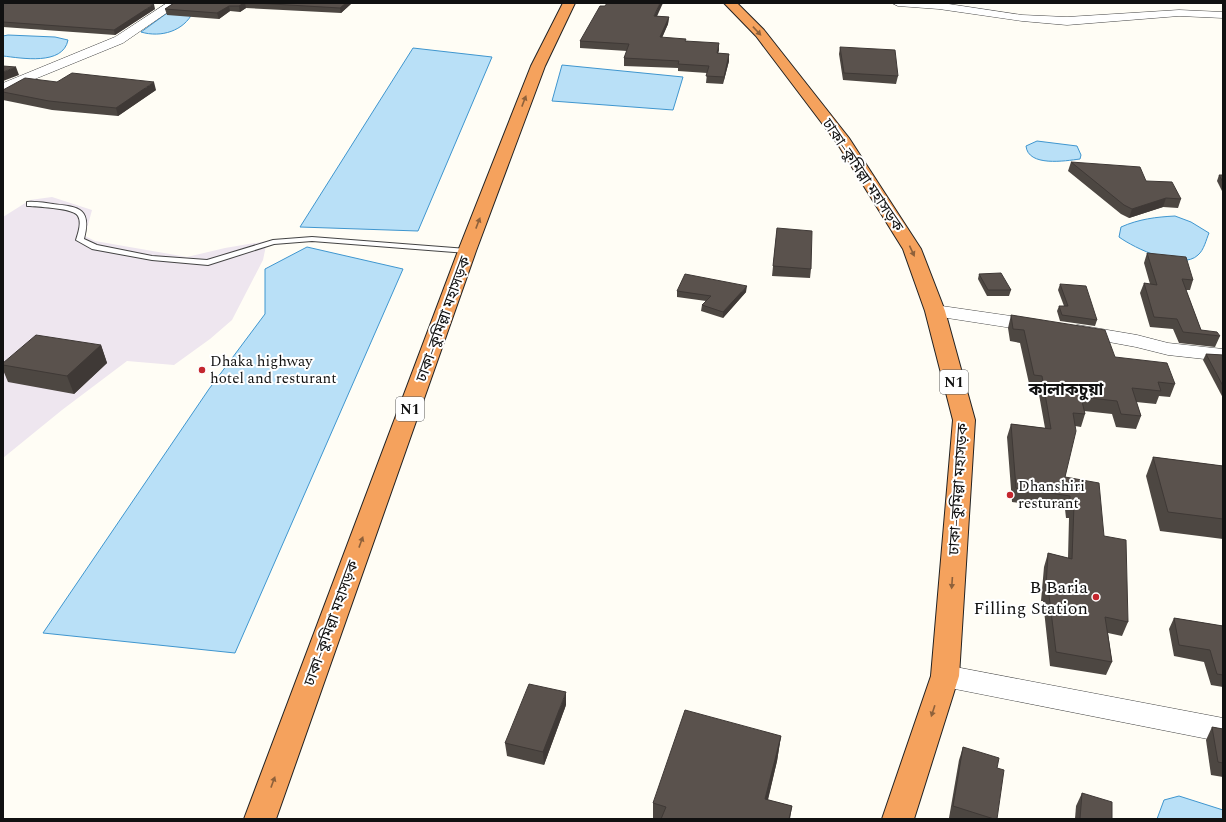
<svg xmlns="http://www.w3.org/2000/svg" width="1226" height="822" font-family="Spectral,'Noto Sans Bengali',serif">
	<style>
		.industrial { fill: #eee6ef }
		.water { fill: #b9e0f7; stroke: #3f96cf }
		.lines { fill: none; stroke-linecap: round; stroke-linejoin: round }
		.lane-casing { stroke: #444; stroke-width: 2 }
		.street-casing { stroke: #444; stroke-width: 1 }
		.highway-casing { stroke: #222; stroke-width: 2 }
		.lane { fill: #fff; fill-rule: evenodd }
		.street { fill: #fff; fill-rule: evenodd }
		.highway { fill: #f5a25d; fill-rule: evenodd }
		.wall { fill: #4d4742 }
		.shaded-wall { fill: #3f3936 }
		.building { fill: #5a524d; stroke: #3f3936 }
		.oneway { fill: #8e613b }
		.poi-dot { fill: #c4262e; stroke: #fff; stroke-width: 1.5 }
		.labels { text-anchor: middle; stroke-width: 4; stroke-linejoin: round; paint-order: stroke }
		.shield { fill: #fff; stroke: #585858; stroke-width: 1 }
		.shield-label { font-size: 14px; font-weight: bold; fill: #111 }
		.street-label { font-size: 15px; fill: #111; stroke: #fff }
		.poi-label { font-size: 15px; fill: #111; stroke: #fff; text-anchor: start }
		.quarter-label { font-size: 17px; font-weight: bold; fill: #111; stroke: #fff }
		.near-poi-label { font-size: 18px; fill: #111; stroke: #fff; text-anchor: end }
	</style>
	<rect width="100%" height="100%" fill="#fffdf5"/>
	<path class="industrial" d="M52,197L92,210L85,236L95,241L187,257L225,248L267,241L263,260L232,320L210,339L174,365L127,361L62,410L3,458V217L30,200Z"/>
	<g class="water">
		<path d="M170,11L193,12C184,31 161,38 141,32Z"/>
		<path d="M8,35L55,37L68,40C63,66 21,58 3,56V36Z"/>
		<path d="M413,48L492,57L418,231L300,227Z"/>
		<path d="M562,65L683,77L673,110L552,101Z"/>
		<path d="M1037,141L1077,146L1081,155L1080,159C1065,161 1028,167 1026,146Z"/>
		<path d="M1175,216L1191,222L1209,233C1206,240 1204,250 1198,255C1182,271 1134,248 1119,237L1121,227C1139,219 1156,217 1175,216Z"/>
		<path d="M307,247L403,269L235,653L43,633L209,389L265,314V269Z"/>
		<path d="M1179,796L1223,810V819H1157L1164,800Z"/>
	</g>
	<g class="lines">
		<g class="lane-casing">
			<path id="lane" d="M27,202C35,201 45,203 53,204C79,207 92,208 84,239L97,245L152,256L207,260L273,240L312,237L467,249L471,251L467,253L312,241L274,244L208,265L152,260L92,249L76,240C78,233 82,223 78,216C74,208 40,207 30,206H27Z"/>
		</g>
		<g class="street-casing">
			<g id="street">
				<path d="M167,3H181L123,43L3,92V83L115,37Z"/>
				<path d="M892,3H942L1022,15L1067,17L1179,10L1223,12V18L1179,16L1067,25L1022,21L939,9L898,6Z"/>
				<path d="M935,305L1038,320L1045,322L1047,326L1045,330L1038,332L928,315L926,311L928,307Z"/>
				<path d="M1078,325L1137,335L1168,343L1223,349V361L1168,355L1136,347L1071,335L1068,331L1071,327Z"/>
				<path d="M945,665L1223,718V742L945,687L935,684L931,676L935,668Z"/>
			</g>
		</g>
		<g class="highway-casing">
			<g id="highway">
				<path d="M563,3H575L545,66L476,251L276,819H244L458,251L531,66Z"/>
				<path d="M724,3H737L764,30L849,138L921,249L945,311L975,420L959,676L914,819H882L931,676L953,420L925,311L903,249L837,143L756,36Z"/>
			</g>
		</g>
		<use href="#lane" class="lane"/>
		<use href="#street" class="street"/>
		<use href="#highway" class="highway"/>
	</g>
	<g class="wall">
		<path d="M3,3L155,9L115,35L3,27Z"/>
		<path d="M174,3H352L341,13L246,8L240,12L230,11L219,19L167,15L165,9Z"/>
		<path d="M657,16L669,17L668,24L662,38L686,41L719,50L718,53L729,54V61L723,84L706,83L707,73L678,71V68L624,66V58L627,51L580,48V41Z"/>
		<path d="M840,47L898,76L896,84L843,80L839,54Z"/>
		<path d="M57,82L156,90L118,116L52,110L3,100V90Z"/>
		<path d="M1071,162L1146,181L1181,199L1178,208L1163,207L1129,218L1121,214L1068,171Z"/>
		<path d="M1219,175H1223V193L1217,181Z"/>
		<path d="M777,228L811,269L810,278L772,276Z"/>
		<path d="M1147,253L1193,280L1190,290H1186L1201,330L1220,336L1215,347L1179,343L1173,329L1150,327L1140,293L1144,283L1150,284L1144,263Z"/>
		<path d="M979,274L1011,290L1009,296H987L978,279Z"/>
		<path d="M1060,284L1097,320L1095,326L1060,321L1057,311L1059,306H1064L1058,290Z"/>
		<path d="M677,291L746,292L723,318L701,311L702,305L706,301L677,297Z"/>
		<path d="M1011,315L1115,357L1175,384L1170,397L1159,396L1156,404L1136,402L1141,416L1136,429L1116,427L1112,414L1084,411L1085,414L1081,427L1075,426L1065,477L1104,536L1128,622L1122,636L1108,633L1112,662L1106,675L1050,666L1043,601H1041L1044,567L1048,553L1068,558L1069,518H1066L1065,509L1012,502L1007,437L1011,424L1045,428L1038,389L1030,388L1020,343L1010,341L1008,328Z"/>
		<path d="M101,345L107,363L74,394L8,382L3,370V363Z"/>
		<path d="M1206,354L1223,355V398L1203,360Z"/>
		<path d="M1153,457L1223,466V539L1160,531L1146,476Z"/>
		<path d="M1174,618L1223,626V687L1211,685L1204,662L1174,656L1169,629Z"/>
		<path d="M566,705L544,765L507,756L505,743Z"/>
		<path d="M1212,727L1223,729V777L1211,775L1206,740Z"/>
		<path d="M781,736L777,761L768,800L792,806L790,819H653V803Z"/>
		<path d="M963,747L997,768V819H951L949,818L959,760Z"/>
		<path d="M1082,793L1112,819H1075L1076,806Z"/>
	</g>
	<g class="shaded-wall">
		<path d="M244,3H245L246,8L240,12L239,6Z"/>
		<path d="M346,3H352L341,13L340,8Z"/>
		<path d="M660,3H663L654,23V16Z"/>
		<path d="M154,4L155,9L115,35L114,30Z"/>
		<path d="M229,6L230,11L219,19L217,13Z"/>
		<path d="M669,17L668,24L659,44L660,37Z"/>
		<path d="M719,43V50L716,60L717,53Z"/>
		<path d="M729,54V61L723,84L724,77Z"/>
		<path d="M16,67L19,75L3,81V72Z"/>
		<path d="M154,82L156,90L118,116L116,108Z"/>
		<path d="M1166,198L1163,207L1129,218L1132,209Z"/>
		<path d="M747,286L746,292L723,318V312Z"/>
		<path d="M101,345L107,363L74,394L67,376Z"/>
		<path d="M566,692V705L544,765L543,752Z"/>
		<path d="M781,736L777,761L763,819L765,799Z"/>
	</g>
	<g class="building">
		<path d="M3,3H146L154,4L114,30L3,22Z"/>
		<path d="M174,3H244L239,6H229L217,13L165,9Z"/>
		<path d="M255,3H346L340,8Z"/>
		<path d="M607,3H660L654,16L669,17L660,37L686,39L685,41L719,43L717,53L729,54L724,77L706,76L709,66L678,64L679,61L624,58L629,44L580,41L600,6H605Z"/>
		<path d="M840,47L895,50L898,76L844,73Z"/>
		<path d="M3,66L16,67L3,72Z"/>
		<path d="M72,73L154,82L116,108L49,101L3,92V90L25,78L57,82Z"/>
		<path d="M1071,162L1140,167L1146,181L1172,182L1181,199L1166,198L1132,209L1124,205Z"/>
		<path d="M1219,175H1223V182Z"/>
		<path d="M777,228L812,231L811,269L773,266Z"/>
		<path d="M1147,253L1186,257L1193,280L1182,279L1201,330L1217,332L1220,336L1183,332L1177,319L1154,317L1144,283L1157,285Z"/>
		<path d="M1001,273L1011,290H988L979,274Z"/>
		<path d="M685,274L747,286L723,312L702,305L711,296L677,291Z"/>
		<path d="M1060,284L1086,286L1097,320L1062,315L1059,306H1068Z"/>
		<path d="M1011,315L1105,330L1115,357L1167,363L1175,384L1158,382L1161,391L1132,388L1141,416L1121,414L1117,401L1081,397L1085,414L1073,413L1076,431L1065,477L1099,483L1104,536L1126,540L1128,622L1105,617L1112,662L1056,652L1048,587H1046L1048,553L1072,559L1074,505L1070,504V496L1016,488L1011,424L1051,429L1042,376L1034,375L1024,330L1013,329Z"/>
		<path d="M36,335L101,345L67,376L3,365V363Z"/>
		<path d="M1206,354L1223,355V386Z"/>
		<path d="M1153,457L1223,466V519L1168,512Z"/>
		<path d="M1174,618L1223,626V675L1217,674L1210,650L1179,645Z"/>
		<path d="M529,684L566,692L543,752L505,743Z"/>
		<path d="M685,710L781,736L765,799L792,806L789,819H661L666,807L653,803Z"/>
		<path d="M1212,727L1223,729V763L1218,762Z"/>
		<path d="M963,747L999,758L997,768L1004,770L997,819H994L953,806Z"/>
		<path d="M1082,793L1112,802V819H1080Z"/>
	</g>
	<defs><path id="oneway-solid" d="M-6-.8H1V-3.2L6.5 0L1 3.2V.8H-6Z"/></defs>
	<g class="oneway">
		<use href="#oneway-solid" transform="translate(757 31) rotate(47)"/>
		<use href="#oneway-solid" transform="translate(524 101) rotate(-69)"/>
		<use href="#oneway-solid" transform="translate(478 223) rotate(-69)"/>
		<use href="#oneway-solid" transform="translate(912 251) rotate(65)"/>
		<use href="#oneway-solid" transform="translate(361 542) rotate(-70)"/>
		<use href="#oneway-solid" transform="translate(952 583) rotate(94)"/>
		<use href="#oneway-solid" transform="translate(933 711) rotate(108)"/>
		<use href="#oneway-solid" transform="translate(273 782) rotate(-70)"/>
	</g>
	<g class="poi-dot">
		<circle cx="202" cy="370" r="4"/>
		<circle cx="1010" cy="495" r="4"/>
		<circle cx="1096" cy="597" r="4"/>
	</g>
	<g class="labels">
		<g class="shield">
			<rect x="940" y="370" width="28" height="24" rx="3"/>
			<rect x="396" y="397" width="28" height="24" rx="3"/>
		</g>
		<g class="shield-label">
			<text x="954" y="387">N1</text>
			<text x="410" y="414">N1</text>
		</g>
		<g class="street-label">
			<text transform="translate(863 175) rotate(56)" y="5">ঢাকা–কুমিল্লা মহাসড়ক</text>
			<text transform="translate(443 319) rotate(-70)" y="5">ঢাকা–কুমিল্লা মহাসড়ক</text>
			<text transform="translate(958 489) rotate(-86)" y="5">ঢাকা–কুমিল্লা মহাসড়ক</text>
			<text transform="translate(331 623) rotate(-70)" y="5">ঢাকা–কুমিল্লা মহাসড়ক</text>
		</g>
		<g class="poi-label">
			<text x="210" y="366">Dhaka highway<tspan x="210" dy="17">hotel and resturant</tspan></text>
			<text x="1018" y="491">Dhanshiri<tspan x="1018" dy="17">resturant</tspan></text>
		</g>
		<g class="quarter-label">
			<text x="1066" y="395">কালাকচুয়া</text>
		</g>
		<g class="near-poi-label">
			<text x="1088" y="593">B Baria<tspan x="1088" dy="21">Filling Station</tspan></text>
		</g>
	</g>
	<rect width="1226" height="822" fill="none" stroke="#111111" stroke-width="8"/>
</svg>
